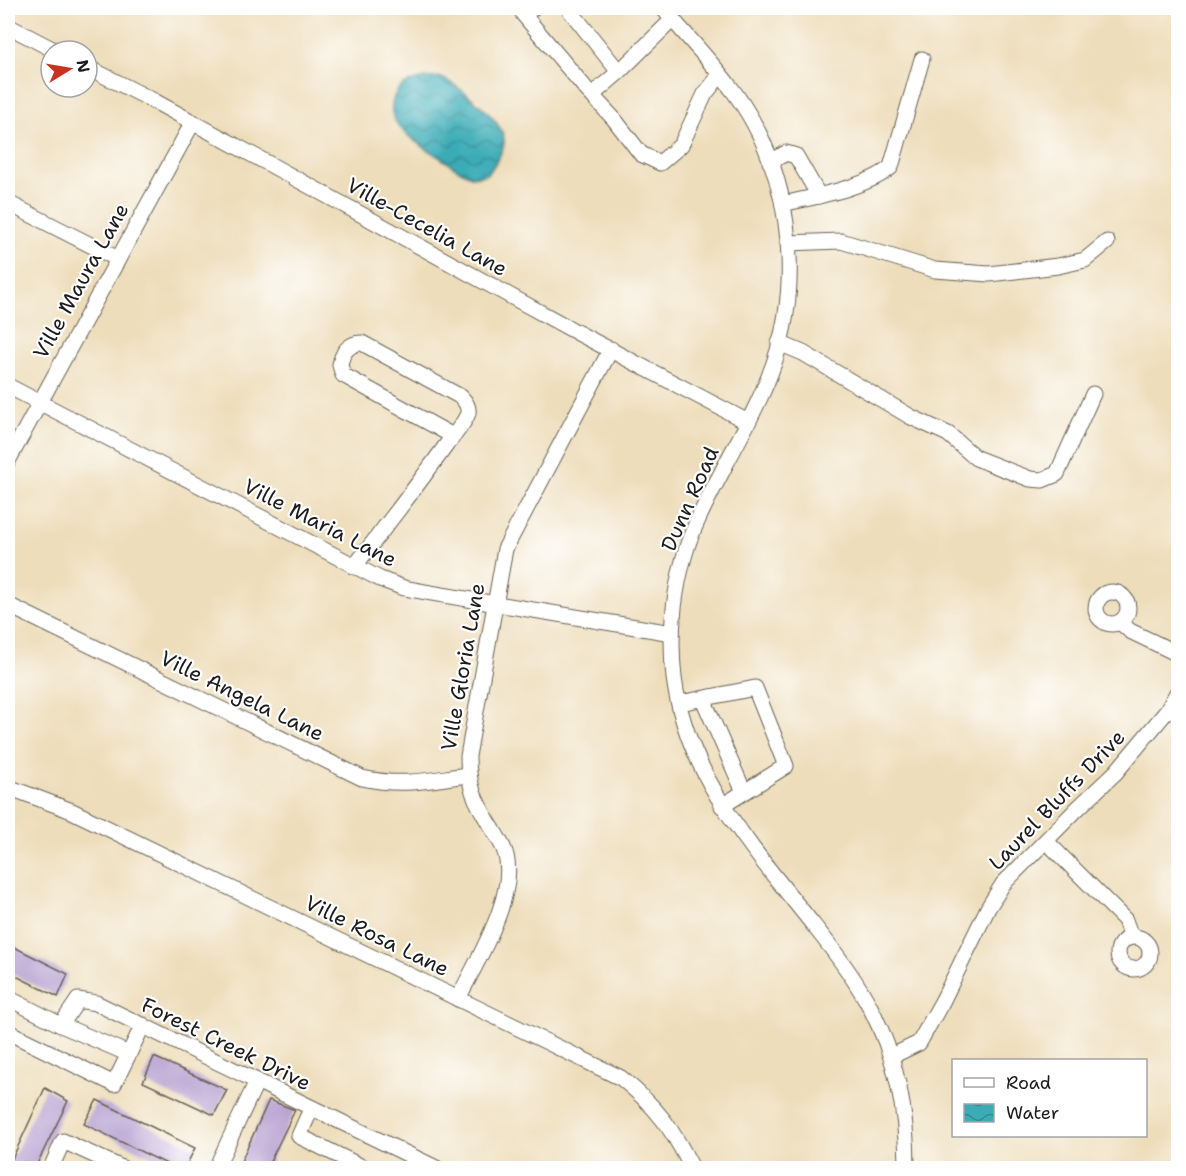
<svg xmlns="http://www.w3.org/2000/svg" width="1186" height="1176" font-family="'Shantell Sans',sans-serif">
	<style>
		.water { fill: url(#water-waves); stroke: #2c6469; stroke-width: 1.5 }
		.building { fill: #b7a1d0 }
		.lines { fill: none; stroke-linecap: round; stroke-linejoin: round }
		.minor-casing { stroke: #656053; stroke-width: 17 }
		.minor { stroke: #fff; stroke-width: 15 }
		.labels { text-anchor: middle; stroke-width: 4.5; stroke-linejoin: round; paint-order: stroke }
		.street-label { font-size: 21px; fill: #1c1c1c; stroke: #fff }
	</style>
	<defs>
		<pattern id="water-waves" width="16" height="10" patternUnits="userSpaceOnUse" patternTransform="scale(1.5)"><rect width="16" height="10" fill="#3bacb6"/><path d="M0 5q4-4 8 0t8 0" fill="none" stroke="#318b93"/></pattern>
	</defs>
	<rect width="100%" height="100%" fill="#fff"/>
	<filter id="ink" filterUnits="userSpaceOnUse"><feTurbulence type="fractalNoise" baseFrequency=".0167" numOctaves="2"/><feDisplacementMap in="SourceGraphic" scale="12" xChannelSelector="R" yChannelSelector="G"/><feConvolveMatrix kernelMatrix="1 2 1 2 8 2 1 2 1" color-interpolation-filters="sRGB"/></filter>
	<filter id="wash" filterUnits="userSpaceOnUse"><feTurbulence type="fractalNoise" baseFrequency=".008" numOctaves="4" result="noise"/><feDisplacementMap in="SourceGraphic" scale="24" xChannelSelector="R" yChannelSelector="G"/><feGaussianBlur stdDeviation="1.35" result="paint"/><feColorMatrix in="noise" values="0 0 0 0 0 0 0 0 0 0 0 0 0 0 0 0 0 1.4 0 .05"/><feComposite in="paint" operator="in"/></filter>
	<g filter="url(#wash)">
		<rect width="100%" height="100%" fill="#edddba"/>
		<path class="water" d="M439,77C457,83 508,123 504,144C502,154 494,165 489,173C483,175 478,178 471,176C460,172 449,163 439,157C424,147 407,138 396,122C391,115 391,109 393,100C398,80 422,78 439,77Z"/>
		<g id="blocks">
			<g class="building">
				<path d="M8,944L68,974L58,997L8,972Z"/>
				<path d="M154,1057L227,1090L214,1115L143,1082Z"/>
				<path d="M45,1088L68,1101L35,1168H8Z"/>
				<path d="M97,1100L195,1148L185,1168H175L84,1124Z"/>
				<path d="M269,1100L295,1110L267,1168H238Z"/>
			</g>
		</g>
	</g>
	<g filter="url(#ink)">
		<use href="#blocks" fill-opacity="0" stroke="#656053" stroke-width="1.5"/>
		<g class="lines">
			<g class="minor-casing">
				<g id="minor">
					<path d="M533,8L523,14L587,90L614,119L641,154L660,163L681,145L705,94L720,75"/>
					<path d="M568,8L619,72L673,19"/>
					<path d="M663,8C686,36 712,62 734,92C789,167 804,274 774,363C762,398 744,430 727,462C714,488 698,515 688,544C674,587 669,633 674,678C687,778 755,851 815,927C835,952 855,978 870,1007C897,1058 907,1111 907,1168"/>
					<path d="M8,26L56,51"/>
					<path d="M87,67L154,101L578,333L748,422"/>
					<path d="M592,95L619,72"/>
					<path d="M770,162L786,153L796,156L819,196"/>
					<path d="M8,203L118,259"/>
					<path d="M783,204C812,197 869,187 891,167L922,59"/>
					<path d="M788,243L841,241L935,270L989,274L1058,266L1085,260L1107,242"/>
					<path d="M779,343L803,353L911,417L948,434L976,458L1030,479L1042,480L1057,474L1093,394"/>
					<path d="M8,386L380,579L404,588L431,593L672,633"/>
					<path d="M8,461L193,122"/>
					<path d="M354,567C386,526 417,486 447,444C453,436 465,423 468,413C469,407 465,401 461,397L362,343C348,343 342,353 340,365L343,375L453,436"/>
					<circle cx="1112" cy="608" r="16"/>
					<path d="M8,605L362,778C404,787 427,780 468,775"/>
					<path d="M1120,622L1130,631L1178,654"/>
					<path d="M703,699L744,792"/>
					<path d="M680,703L755,688L786,766L722,806"/>
					<path d="M8,787L72,811L621,1078C658,1108 671,1127 692,1168"/>
					<path d="M1046,841L1125,920L1131,937"/>
					<circle cx="1134" cy="953" r="16"/>
					<path d="M8,998L61,1025L129,1054"/>
					<path d="M458,999C477,960 524,886 502,845C483,810 468,799 468,756L505,549L611,349"/>
					<path d="M61,1025L78,1000L96,1003L436,1168"/>
					<path d="M8,1032L114,1084L143,1025"/>
					<path d="M892,1056L919,1043L943,1000L988,908L1003,884L1077,809L1116,772L1167,711L1178,691"/>
					<path d="M311,1109L299,1136L364,1168"/>
					<path d="M51,1168L63,1141L122,1168"/>
					<path d="M216,1168L257,1081"/>
				</g>
			</g>
			<use href="#minor" class="minor"/>
		</g>
	</g>
	<g class="labels">
		<g class="street-label">
			<text transform="translate(427 227) rotate(29)" y="7">Ville-Cecelia Lane</text>
			<text transform="translate(81 281) rotate(-61)" y="7">Ville Maura Lane</text>
			<text transform="translate(690 499) rotate(-66)" y="7">Dunn Road</text>
			<text transform="translate(320 523) rotate(27)" y="7">Ville Maria Lane</text>
			<text transform="translate(463 667) rotate(-80)" y="7">Ville Gloria Lane</text>
			<text transform="translate(242 696) rotate(26)" y="7">Ville Angela Lane</text>
			<text transform="translate(1057 800) rotate(-46)" y="7">Laurel Bluffs Drive</text>
			<text transform="translate(377 936) rotate(26)" y="7">Ville Rosa Lane</text>
			<text transform="translate(226 1044) rotate(26)" y="7">Forest Creek Drive</text>
		</g>
	</g>
	<rect width="1186" height="1176" fill="none" stroke="#fff" stroke-width="30"/>
	<rect x="952" y="1059" width="195" height="78" fill="#ffffff" stroke="#a4a4a4" stroke-width="1.5"/>
	<rect x="964" y="1078" width="30" height="9" fill="#ffffff" stroke="#a4a4a4" stroke-width="1.5"/>
	<text x="1006" y="1089" font-size="18" fill="#1c1c1c">Road</text>
	<rect x="964" y="1104" width="30" height="18" fill="url(#water-waves)" stroke="#a4a4a4" stroke-width="1.5"/>
	<text x="1006" y="1119" font-size="18" fill="#1c1c1c">Water</text>
	<g transform="translate(69 69) rotate(79)"><circle r="28" fill="#ffffff" stroke="#a4a4a4" stroke-width="1.5"/>
	<path d="M0-4.5L10 22L0 15L-10 22Z" fill="#c8321e"/>
	<text y="-9" font-size="16" font-weight="bold" text-anchor="middle" fill="#1c1c1c">N</text>
	</g>
</svg>
